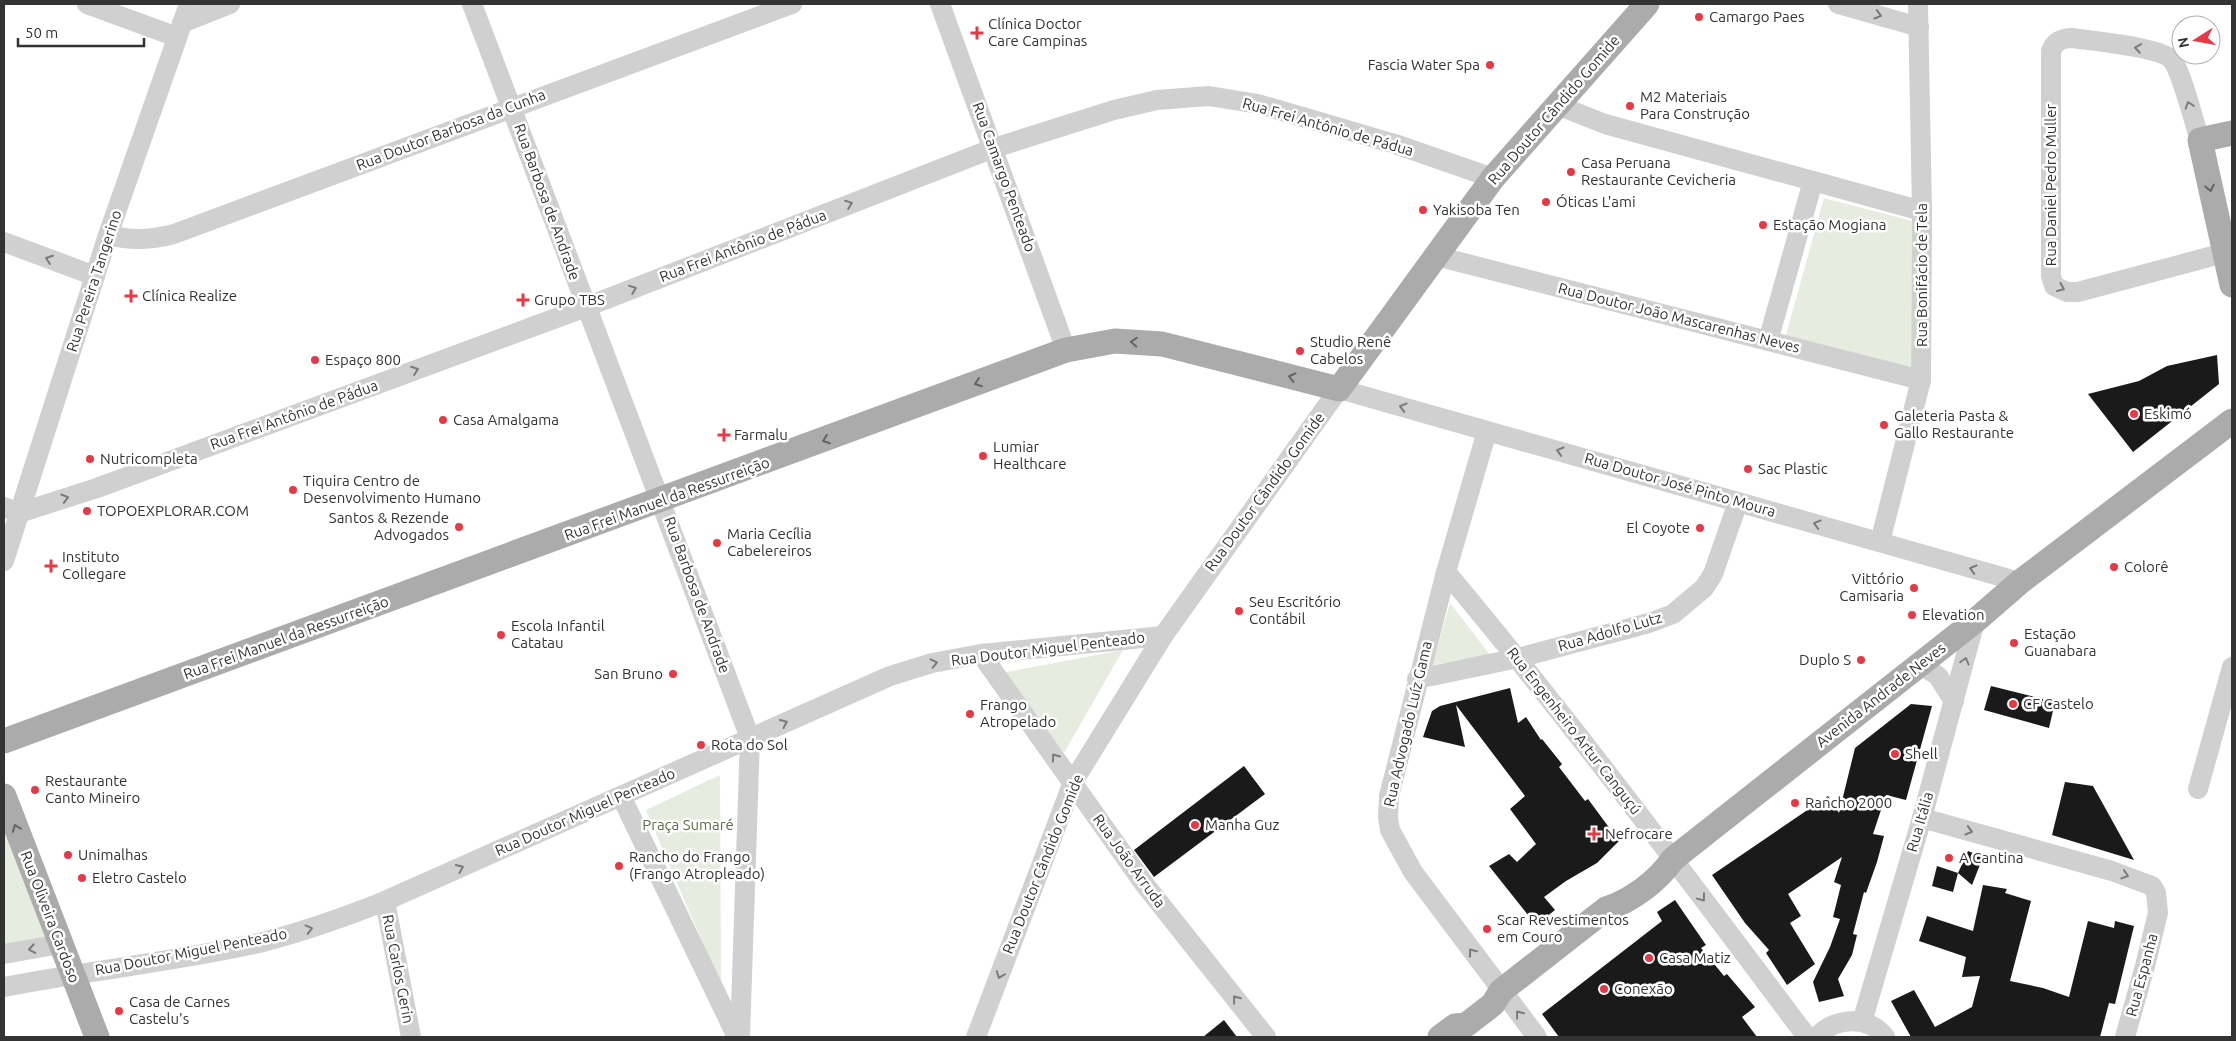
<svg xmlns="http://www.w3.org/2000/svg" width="2236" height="1041" font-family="Ubuntu,sans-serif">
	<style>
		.green { fill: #e6ecdf }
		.building { fill: #1a1a1a }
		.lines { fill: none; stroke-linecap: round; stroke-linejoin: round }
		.minor { stroke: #d0d0d0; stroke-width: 20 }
		.major { stroke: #ababab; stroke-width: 25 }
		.oneway { stroke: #7a7a7a }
		.oneway2 { stroke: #636363 }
		.poi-dot { fill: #e63946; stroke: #fff; stroke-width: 2 }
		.labels { text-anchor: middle; stroke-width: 5; stroke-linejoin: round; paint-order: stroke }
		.poi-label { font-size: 15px; fill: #333; stroke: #fff; text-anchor: start }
		.street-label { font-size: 15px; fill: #333; stroke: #fff }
		.park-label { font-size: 15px; fill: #56703f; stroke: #fff }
	</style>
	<rect width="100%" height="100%" fill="#fff"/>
	<g class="green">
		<path d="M1824,198L1912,221L1911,369L1786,335Z"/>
		<path d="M1450,603L1490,655L1432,665Z"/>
		<path d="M1123,650L1064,753L1002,673Z"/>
		<path d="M720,775L721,986L646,810Z"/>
		<path d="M4,806L55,941L4,949Z"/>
	</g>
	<g class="building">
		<path d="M2217,355L2219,384L2133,452L2088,394L2139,381L2167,366Z"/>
		<path d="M1991,686L2055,702L2049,728L1984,710Z"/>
		<path d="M1510,688L1518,723L1526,717L1541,740L1542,739L1562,764L1559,767L1585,801L1588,799L1619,841L1597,863L1566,881L1544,897L1555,910L1536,925L1489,866L1509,854L1517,862L1536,844L1510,809L1525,796L1456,705L1465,747L1423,737L1432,711L1440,706Z"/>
		<path d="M1911,704L1932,706L1906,800L1886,795L1873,834L1884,836L1877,862L1866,893L1864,892L1853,934L1857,935L1852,955L1838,979L1844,996L1819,1002L1813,982L1830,947L1840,919L1833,917L1841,885L1834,882L1842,857L1788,894L1801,916L1790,923L1815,964L1787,985L1766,953L1769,950L1745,923L1712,875L1828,796L1839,813L1855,748Z"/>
		<path d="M1244,766L1265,794L1154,877L1134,850Z"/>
		<path d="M2065,782L2093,786L2134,860L2052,835Z"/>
		<path d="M1968,851L1983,857L1972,885L1958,873Z"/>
		<path d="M1937,866L1958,873L1953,892L1932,886Z"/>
		<path d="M1983,885L2007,889L2005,893L2031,901L2010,981L2043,988L2069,997L2088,921L2114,928L2115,921L2134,926L2115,1004L2109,1003L2100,1037H1911L1891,1001L1914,990L1935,1027L1972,1007L1980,976L1962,977L1966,957L1919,941L1927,916L1973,931Z"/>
		<path d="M1675,900L1706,945L1701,948L1724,976L1727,974L1755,1007L1742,1017L1757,1037H1559L1542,1014L1662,921L1657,912Z"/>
		<path d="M1224,1020L1237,1037H1203Z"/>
	</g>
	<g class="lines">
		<g class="minor">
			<path d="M87,4L177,37"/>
			<path d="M472,4L750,738L740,1037"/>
			<path d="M940,4L1066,350"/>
			<path d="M1838,4L1919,27"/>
			<path d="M182,23L230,4"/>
			<path d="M1557,105L1605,124L1922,211"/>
			<path d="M2200,140C2194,123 2182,72 2172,60C2161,47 2092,41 2072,38C2062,38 2055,41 2051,51V276L2054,286L2067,292H2078L2224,253"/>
			<path d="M108,235C132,241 151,240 174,234L792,4"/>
			<path d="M4,242L95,276"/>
			<path d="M1436,256L1921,380"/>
			<path d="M1768,341L1813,181"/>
			<path d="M1487,431L1446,572L1389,796L1388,817L1390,830L1413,872L1537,1037"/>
			<path d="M4,507L19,513L97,488L586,307L994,148L1114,110L1157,100L1209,96L1258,104L1395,144L1493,178"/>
			<path d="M1880,542L1921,380L1922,211L1918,4"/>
			<path d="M4,561L108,235L189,4"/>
			<path d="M1446,572C1572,722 1689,880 1807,1037"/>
			<path d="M981,654L1145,885L1266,1037"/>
			<path d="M1920,664L1938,676L1954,701"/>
			<path d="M1417,679L1518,658L1649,623L1673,614L1704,588L1713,574L1738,502"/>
			<path d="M2198,789L2232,667"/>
			<path d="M621,796L737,1037"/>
			<path d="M1922,818L2112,871L2152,886L2156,893L2158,913L2145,966L2125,1037"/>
			<path d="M385,901L411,1037"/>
			<path d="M4,954L60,944"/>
			<path d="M4,987C89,970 178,962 263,942C305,931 345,917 385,901L890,676L932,663L981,654L1163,636"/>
			<path d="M1862,1022L1922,818L1975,621"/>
			<path d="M976,1037L1073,782L1163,636L1339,389L2020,582"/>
			<path d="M1817,1037C1834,1017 1869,1015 1885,1037"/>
		</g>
		<g class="major">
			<path d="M2232,133L2200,140L2232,285"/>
			<path d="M4,741L1066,350L1115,341L1162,344L1339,389L1493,178L1647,4"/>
			<path d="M4,796L97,1037"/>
			<path d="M1440,1037L1455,1026L1466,1025L1493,1004L1501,991L1606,909C1631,901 1658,881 1673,859L1975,621L2020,582L2232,421"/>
		</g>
	</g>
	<defs><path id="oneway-chevron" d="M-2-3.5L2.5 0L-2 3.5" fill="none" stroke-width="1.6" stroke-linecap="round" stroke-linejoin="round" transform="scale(1.25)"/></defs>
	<g class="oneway">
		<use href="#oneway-chevron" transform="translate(1878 15) rotate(16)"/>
		<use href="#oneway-chevron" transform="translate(2138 48) rotate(-171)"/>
		<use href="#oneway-chevron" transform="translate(2189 105) rotate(-108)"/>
		<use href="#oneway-chevron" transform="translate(849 204) rotate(-21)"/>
		<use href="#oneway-chevron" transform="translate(49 259) rotate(-160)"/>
		<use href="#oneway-chevron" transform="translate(2061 288) rotate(24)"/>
		<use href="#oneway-chevron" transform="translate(633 289) rotate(-21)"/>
		<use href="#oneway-chevron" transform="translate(415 370) rotate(-20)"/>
		<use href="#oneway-chevron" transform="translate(1403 407) rotate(-164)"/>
		<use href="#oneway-chevron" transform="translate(1560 451) rotate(-164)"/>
		<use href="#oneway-chevron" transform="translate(65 498) rotate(-17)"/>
		<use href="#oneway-chevron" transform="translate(1817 524) rotate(-164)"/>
		<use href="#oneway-chevron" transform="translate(1973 569) rotate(-164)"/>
		<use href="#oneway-chevron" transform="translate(1965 661) rotate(-75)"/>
		<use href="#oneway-chevron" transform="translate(934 663) rotate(-13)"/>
		<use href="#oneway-chevron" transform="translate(784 723) rotate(-24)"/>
		<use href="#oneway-chevron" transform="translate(1055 757) rotate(-126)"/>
		<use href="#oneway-chevron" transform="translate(1969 831) rotate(16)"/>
		<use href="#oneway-chevron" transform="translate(460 868) rotate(-24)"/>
		<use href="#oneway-chevron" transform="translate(2125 875) rotate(18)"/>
		<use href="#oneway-chevron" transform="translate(1702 898) rotate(53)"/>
		<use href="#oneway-chevron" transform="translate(309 929) rotate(-15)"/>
		<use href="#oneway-chevron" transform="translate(32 949) rotate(170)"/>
		<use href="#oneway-chevron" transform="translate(1472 952) rotate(-127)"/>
		<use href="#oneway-chevron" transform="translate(1000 975) rotate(111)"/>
		<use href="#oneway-chevron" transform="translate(1236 999) rotate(-129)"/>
		<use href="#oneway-chevron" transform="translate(1519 1014) rotate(-128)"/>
	</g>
	<g class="oneway2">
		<use href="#oneway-chevron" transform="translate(2210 188) rotate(78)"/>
		<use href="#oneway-chevron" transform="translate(1134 342) rotate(-176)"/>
		<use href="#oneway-chevron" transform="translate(1292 377) rotate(-166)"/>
		<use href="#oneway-chevron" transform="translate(978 383) rotate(160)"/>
		<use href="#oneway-chevron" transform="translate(826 440) rotate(160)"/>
		<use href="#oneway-chevron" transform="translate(16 828) rotate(-111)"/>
	</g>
	<g class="poi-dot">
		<circle cx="1699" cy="17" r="5"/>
		<path d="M974.5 25.5h5v5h5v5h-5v5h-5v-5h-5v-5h5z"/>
		<circle cx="1490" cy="65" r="5"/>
		<circle cx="1630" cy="106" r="5"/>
		<circle cx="1571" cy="172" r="5"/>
		<circle cx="1546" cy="202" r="5"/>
		<circle cx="1423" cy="210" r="5"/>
		<circle cx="1763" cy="225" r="5"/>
		<path d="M128.5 288.5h5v5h5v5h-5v5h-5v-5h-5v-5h5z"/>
		<path d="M520.5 292.5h5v5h5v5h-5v5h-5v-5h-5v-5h5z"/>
		<circle cx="1300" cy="351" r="5"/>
		<circle cx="315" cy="360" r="5"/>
		<circle cx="2134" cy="414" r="5"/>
		<circle cx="443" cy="420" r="5"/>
		<circle cx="1884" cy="425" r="5"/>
		<path d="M721.5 427.5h5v5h5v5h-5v5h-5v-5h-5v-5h5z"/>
		<circle cx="983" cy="456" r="5"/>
		<circle cx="90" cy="459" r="5"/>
		<circle cx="1748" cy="469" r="5"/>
		<circle cx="293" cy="490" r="5"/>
		<circle cx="87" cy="511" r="5"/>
		<circle cx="459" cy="527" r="5"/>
		<circle cx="1700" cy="528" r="5"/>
		<circle cx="717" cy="543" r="5"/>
		<path d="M48.5 558.5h5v5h5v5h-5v5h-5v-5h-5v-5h5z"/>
		<circle cx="2114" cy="567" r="5"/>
		<circle cx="1914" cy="588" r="5"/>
		<circle cx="1239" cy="611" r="5"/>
		<circle cx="1912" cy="615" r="5"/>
		<circle cx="501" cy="635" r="5"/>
		<circle cx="2014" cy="643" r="5"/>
		<circle cx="1861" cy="660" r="5"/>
		<circle cx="673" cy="674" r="5"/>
		<circle cx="2013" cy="704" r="5"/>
		<circle cx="970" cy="714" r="5"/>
		<circle cx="701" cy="745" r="5"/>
		<circle cx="1895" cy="754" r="5"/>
		<circle cx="35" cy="790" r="5"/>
		<circle cx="1795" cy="803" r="5"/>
		<circle cx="1195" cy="825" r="5"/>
		<path d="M1591.5 826.5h5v5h5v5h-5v5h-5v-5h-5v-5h5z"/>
		<circle cx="68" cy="855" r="5"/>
		<circle cx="1949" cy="858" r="5"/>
		<circle cx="619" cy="866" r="5"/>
		<circle cx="82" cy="878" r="5"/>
		<circle cx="1487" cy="929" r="5"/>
		<circle cx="1649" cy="958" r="5"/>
		<circle cx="1604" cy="989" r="5"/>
		<circle cx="119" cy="1011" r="5"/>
	</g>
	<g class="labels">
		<g class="poi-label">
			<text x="1709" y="22">Camargo Paes</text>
			<text x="988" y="29">Clínica Doctor<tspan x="988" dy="17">Care Campinas</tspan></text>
			<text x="1480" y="70" text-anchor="end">Fascia Water Spa</text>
			<text x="1640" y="102">M2 Materiais<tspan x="1640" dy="17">Para Construção</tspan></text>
			<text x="1581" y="168">Casa Peruana<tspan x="1581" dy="17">Restaurante Cevicheria</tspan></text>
			<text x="1556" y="207">Óticas L'ami</text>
			<text x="1433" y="215">Yakisoba Ten</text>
			<text x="1773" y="230">Estação Mogiana</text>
			<text x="142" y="301">Clínica Realize</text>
			<text x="534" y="305">Grupo TBS</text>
			<text x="1310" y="347">Studio Renê<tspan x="1310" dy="17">Cabelos</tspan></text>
			<text x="325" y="365">Espaço 800</text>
			<text x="2144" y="419">Eskimó</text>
			<text x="1894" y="421">Galeteria Pasta &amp;<tspan x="1894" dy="17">Gallo Restaurante</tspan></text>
			<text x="453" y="425">Casa Amalgama</text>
			<text x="734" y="440">Farmalu</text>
			<text x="993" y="452">Lumiar<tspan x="993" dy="17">Healthcare</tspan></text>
			<text x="100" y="464">Nutricompleta</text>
			<text x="1758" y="474">Sac Plastic</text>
			<text x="303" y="486">Tiquira Centro de<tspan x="303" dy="17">Desenvolvimento Humano</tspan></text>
			<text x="97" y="516">TOPOEXPLORAR.COM</text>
			<text x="449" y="523" text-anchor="end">Santos &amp; Rezende<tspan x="449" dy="17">Advogados</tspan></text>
			<text x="1690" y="533" text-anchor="end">El Coyote</text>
			<text x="727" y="539">Maria Cecília<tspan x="727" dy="17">Cabelereiros</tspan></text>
			<text x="62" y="562">Instituto<tspan x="62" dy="17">Collegare</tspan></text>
			<text x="2124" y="572">Colorê</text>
			<text x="1904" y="584" text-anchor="end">Vittório<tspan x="1904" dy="17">Camisaria</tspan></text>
			<text x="1249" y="607">Seu Escritório<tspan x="1249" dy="17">Contábil</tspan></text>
			<text x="1922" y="620">Elevation</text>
			<text x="511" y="631">Escola Infantil<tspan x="511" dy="17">Catatau</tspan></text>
			<text x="2024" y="639">Estação<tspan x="2024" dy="17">Guanabara</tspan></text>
			<text x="1851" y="665" text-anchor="end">Duplo S</text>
			<text x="663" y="679" text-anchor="end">San Bruno</text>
			<text x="2023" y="709">CF Castelo</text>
			<text x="980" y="710">Frango<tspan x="980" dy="17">Atropelado</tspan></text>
			<text x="711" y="750">Rota do Sol</text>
			<text x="1905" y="759">Shell</text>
			<text x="45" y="786">Restaurante<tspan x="45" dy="17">Canto Mineiro</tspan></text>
			<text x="1805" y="808">Rancho 2000</text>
			<text x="1205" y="830">Manha Guz</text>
			<text x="1605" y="839">Nefrocare</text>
			<text x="78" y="860">Unimalhas</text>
			<text x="629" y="862">Rancho do Frango<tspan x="629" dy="17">(Frango Atropleado)</tspan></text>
			<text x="1959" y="863">A Cantina</text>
			<text x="92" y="883">Eletro Castelo</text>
			<text x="1497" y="925">Scar Revestimentos<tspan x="1497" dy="17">em Couro</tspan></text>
			<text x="1659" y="963">Casa Matiz</text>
			<text x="1614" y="994">Conexão</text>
			<text x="129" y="1007">Casa de Carnes<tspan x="129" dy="17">Castelu's</tspan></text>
		</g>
		<g class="street-label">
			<text transform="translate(1554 110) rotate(-49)" y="5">Rua Doutor Cândido Gomide</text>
			<text transform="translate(1328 127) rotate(16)" y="5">Rua Frei Antônio de Pádua</text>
			<text transform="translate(451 130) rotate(-21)" y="5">Rua Doutor Barbosa da Cunha</text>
			<text transform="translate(1004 177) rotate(70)" y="5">Rua Camargo Penteado</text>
			<text transform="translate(2051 185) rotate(-90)" y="5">Rua Daniel Pedro Muller</text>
			<text transform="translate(547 202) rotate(70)" y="5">Rua Barbosa de Andrade</text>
			<text transform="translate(743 246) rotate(-21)" y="5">Rua Frei Antônio de Pádua</text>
			<text transform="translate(1922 275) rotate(-90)" y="5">Rua Bonifácio de Tela</text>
			<text transform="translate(94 281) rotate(-72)" y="5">Rua Pereira Tangerino</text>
			<text transform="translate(1679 318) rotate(14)" y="5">Rua Doutor João Mascarenhas Neves</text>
			<text transform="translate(294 415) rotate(-20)" y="5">Rua Frei Antônio de Pádua</text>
			<text transform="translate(1680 485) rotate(16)" y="5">Rua Doutor José Pinto Moura</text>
			<text transform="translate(1265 492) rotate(-54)" y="5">Rua Doutor Cândido Gomide</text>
			<text transform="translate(667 499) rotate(-20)" y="5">Rua Frei Manuel da Ressurreição</text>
			<text transform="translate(697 595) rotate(70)" y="5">Rua Barbosa de Andrade</text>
			<text transform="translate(1610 632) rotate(-16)" y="5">Rua Adolfo Lutz</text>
			<text transform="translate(286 638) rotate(-20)" y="5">Rua Frei Manuel da Ressurreição</text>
			<text transform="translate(1048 649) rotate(-7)" y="5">Rua Doutor Miguel Penteado</text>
			<text transform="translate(1881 695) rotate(-38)" y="5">Avenida Andrade Neves</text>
			<text transform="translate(1408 724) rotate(-77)" y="5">Rua Advogado Luíz Gama</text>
			<text transform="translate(1574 731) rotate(52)" y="5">Rua Engenheiro Artur Canguçú</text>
			<text transform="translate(585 812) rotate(-24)" y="5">Rua Doutor Miguel Penteado</text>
			<text transform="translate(1920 822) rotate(-74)" y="5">Rua Itália</text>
			<text transform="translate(1129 861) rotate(54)" y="5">Rua João Arruda</text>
			<text transform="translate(1043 864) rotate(-68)" y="5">Rua Doutor Cândido Gomide</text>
			<text transform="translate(50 917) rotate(69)" y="5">Rua Oliveira Cardoso</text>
			<text transform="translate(191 952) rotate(-11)" y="5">Rua Doutor Miguel Penteado</text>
			<text transform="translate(398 969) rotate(79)" y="5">Rua Carlos Gerin</text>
			<text transform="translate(2142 975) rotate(-75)" y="5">Rua Espanha</text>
		</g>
		<g class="park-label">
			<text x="688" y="830">Praça Sumaré</text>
		</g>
	</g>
	<rect width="2236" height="1041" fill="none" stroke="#333333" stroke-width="10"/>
	<g transform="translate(2196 40) rotate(259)"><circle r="24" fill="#ffffff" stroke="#adadad"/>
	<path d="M0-4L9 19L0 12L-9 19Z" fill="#e63946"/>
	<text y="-8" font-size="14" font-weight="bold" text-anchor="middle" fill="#333333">N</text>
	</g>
	<path d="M18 38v8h126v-8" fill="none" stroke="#333333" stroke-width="2.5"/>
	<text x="25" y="38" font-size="15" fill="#333333" stroke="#ffffff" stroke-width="4" paint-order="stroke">50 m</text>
</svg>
